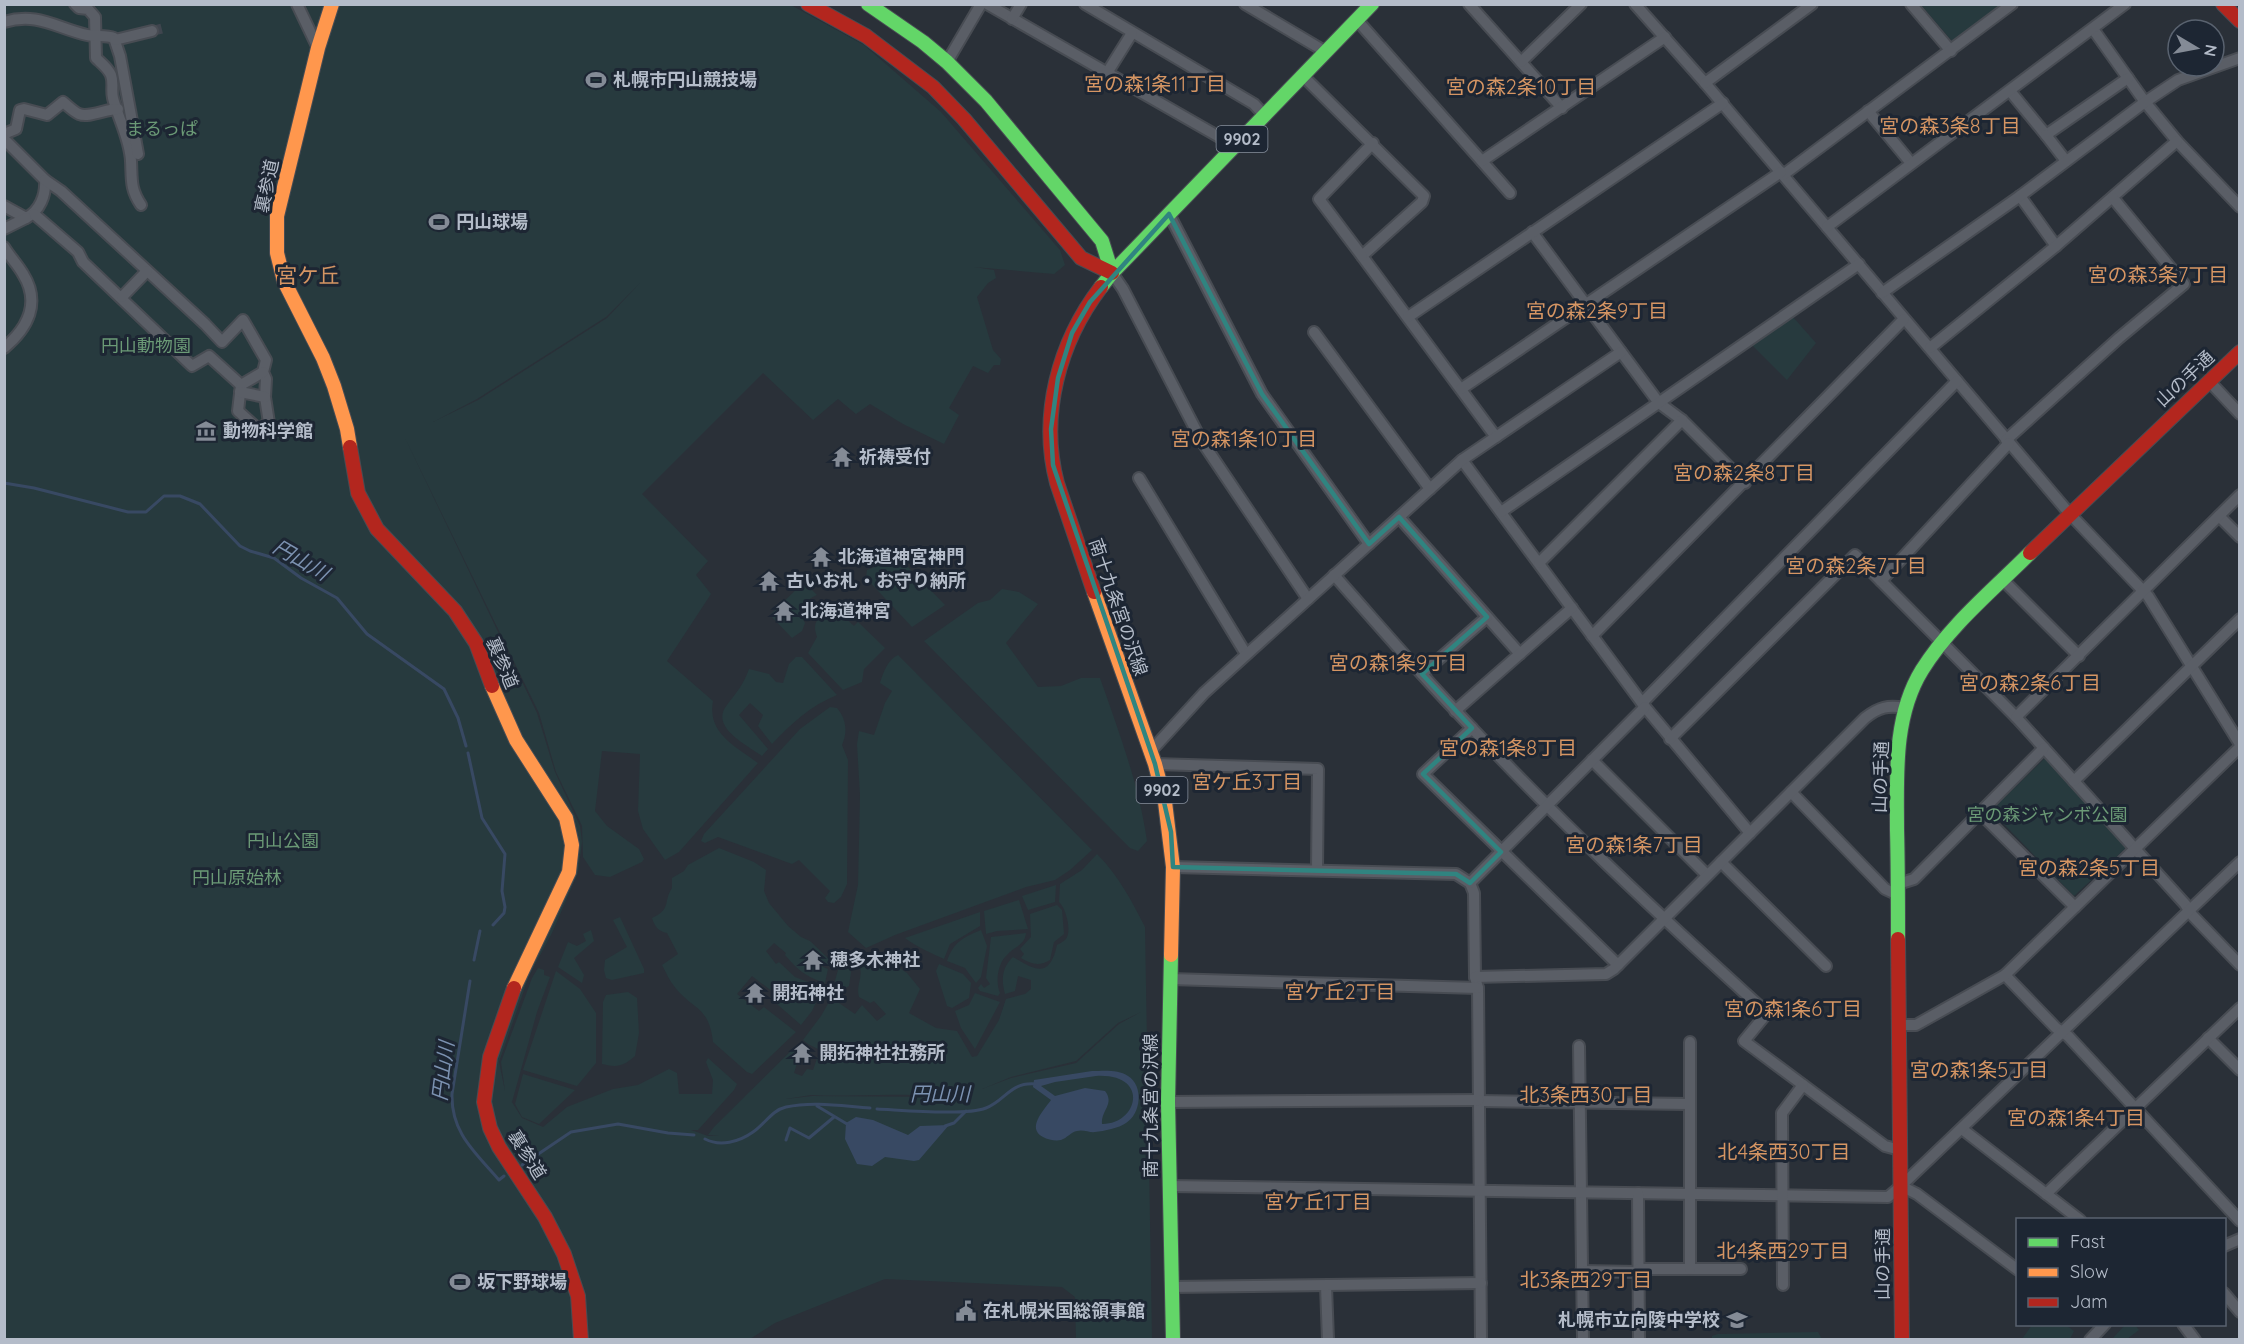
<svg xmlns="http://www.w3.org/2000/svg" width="2244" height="1344" font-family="Quicksand,'Noto Sans JP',sans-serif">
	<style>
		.green { fill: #273a3e; fill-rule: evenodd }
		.water { fill: #384963; fill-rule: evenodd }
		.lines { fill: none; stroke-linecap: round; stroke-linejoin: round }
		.stream { stroke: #384963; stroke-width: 3 }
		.street-tunnel { stroke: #3f454e; stroke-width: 10; stroke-dasharray: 10 5; stroke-linecap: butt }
		.street-casing { stroke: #484c53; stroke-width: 14 }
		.fast-casing { stroke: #484c53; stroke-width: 16 }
		.slow-casing { stroke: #484c53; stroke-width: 16 }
		.jam-casing { stroke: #484c53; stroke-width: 16 }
		.street { stroke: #5a5e66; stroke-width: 10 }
		.fast { stroke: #63d668; stroke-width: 14 }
		.slow { stroke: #ff974d; stroke-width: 14 }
		.jam { stroke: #b3261e; stroke-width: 14 }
		.marked { fill: none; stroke: #308480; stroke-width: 4.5; stroke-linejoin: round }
		.labels { text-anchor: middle; stroke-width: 6; stroke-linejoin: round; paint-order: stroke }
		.shield { fill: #1d2633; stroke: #878f9c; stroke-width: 1.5 }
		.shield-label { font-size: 16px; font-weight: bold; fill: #b4bcc9 }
		.poi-label { font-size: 18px; font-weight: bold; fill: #b4bcc9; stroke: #1d2633; text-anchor: start }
		.park-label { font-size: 18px; fill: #6b9a76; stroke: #1d2633 }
		.street-label { font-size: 18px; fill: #b4bcc9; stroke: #1d2633 }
		.neighbourhood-label { font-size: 20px; fill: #d59563; stroke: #1d2633 }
		.water-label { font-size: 20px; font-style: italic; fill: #7c92b1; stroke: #1d2633 }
		.quarter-label { font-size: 21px; fill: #d59563; stroke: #1d2633 }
	</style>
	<rect width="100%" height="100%" fill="#2a3038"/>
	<g class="green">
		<path d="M789,4L864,45L941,112L1060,250L1065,265L1054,274L974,267L994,270L996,278L988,283L977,297L993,350L1001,359L1000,365H994L988,373L973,366L949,408L959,415L944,444L903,424L870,404L856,414L838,399L813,420L763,373L642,494L708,561L696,575L711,594L667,661L713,701C707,733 735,746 758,763L679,852L665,860L643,829L638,811L640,754L602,751L595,811L607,826L639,849L644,859L642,862L610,877L595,875L583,857L582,826L556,772L539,713L404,436L537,713L555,772L580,826L582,842L578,873L552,933L529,976L499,1062L505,1091L501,1062L532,978L538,968L544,970V975L550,977L537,1012L512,1102L510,1099L522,1118L543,1127L567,1107L613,1089L638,1085L669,1069L677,1073L679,1094H712L713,1080L706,1062L708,1058L737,1084L734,1090L698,1130H691L708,1136H719L708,1135L714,1127L798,1044L802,1048L794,1073L802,1076L807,1069L813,1070L820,1050L808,1044L803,1040L821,1016L829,1002L839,1003L855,1014L862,1005L877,1021L886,1014L874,1001L870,1003L859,997C855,984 866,974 857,962L871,956L880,955L907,973L920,989L909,1013L936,1028L957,1031L972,1057L977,1056L999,1020L1006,999L1025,994L1031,989V980L1018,976L1015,991L1005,994C1001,980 1002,967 1013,957C1037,972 1050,977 1057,945C1059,944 1064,941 1066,939C1072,931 1066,908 1059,902L1060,884L1082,870L1097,854C1119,876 1131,900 1145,927L1152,1339H1076L1075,1297L1062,1287L885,1279L775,1323L750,1339L5,1340V5ZM640,283L607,318L478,400L433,422L477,399L606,317ZM1141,1012L1119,1024L1076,1063L1011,1078L982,1089L1011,1077L1076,1061L1118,1023ZM811,1095C853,1097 897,1092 939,1097L812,1096L786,1099Z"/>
		<path d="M1921,5H2000L1952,41Z"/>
		<path d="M1793,317L1816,343L1787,380L1751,344Z"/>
		<path d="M887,562L900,563L908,567L945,605L912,627L866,578L867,570Z"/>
		<path d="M804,582L817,595C805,600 798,610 805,623L802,631L792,638L770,615Z"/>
		<path d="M1002,589L1019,592L1038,604L1006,643L1038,687L1061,686L1081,678H1100C1119,732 1139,785 1147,841L1138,851L1130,848L924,641L978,603L990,600Z"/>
		<path d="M834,605L838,607V611L854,626L858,622L885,648L864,669L862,682L843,690L808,653L817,637C813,625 815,621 824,612V609Z"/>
		<path d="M898,655L1092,850L1070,870L1055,880L1026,887L895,935L866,948L848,932L858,885L860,795L857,744L859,731L874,735L885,703L892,691L880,683C883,673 888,659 898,655Z"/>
		<path d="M796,657H802L837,695C810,706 792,723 772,744L758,726L763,715L750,703L739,715L768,749L762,756C747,745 709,727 727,705C736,693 744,684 749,669L769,674L776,682L783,683L789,664Z"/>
		<path d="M830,707L837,708C846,718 848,732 842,745L848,760L847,884L841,897L834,903L828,902L825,898L830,891L799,860L792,864L718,837L705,843L701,841L704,834L800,729Z"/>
		<path d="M2045,758L2127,847L2074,896L1991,811Z"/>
		<path d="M719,848L754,862L766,870L764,891L769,903L788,926L801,937L810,941L831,961L828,965L811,957L809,961L828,969L825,983C805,976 799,971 785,955L786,953L774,943L766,951L776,964L779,962L795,977L823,988L812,1011L801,1025L770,998L773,992L752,976L737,994L759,1011L764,1007L796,1032L752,1074L747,1072L713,1042C709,1005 692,1010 674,986C669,980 666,972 662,965L678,954L667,933C658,931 655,927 652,918C672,909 663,901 672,888V878L684,871L688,865Z"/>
		<path d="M1056,885L1055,902L1028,910L1022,896Z"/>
		<path d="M1019,900L1028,929L997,931L986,934L984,911Z"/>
		<path d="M1057,905L1062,910L1064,934L1054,942L1050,960C1039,967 1031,964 1021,958L1024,954L1020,949L1031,937L1030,914Z"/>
		<path d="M980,912V926L950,944L944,959C931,953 917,947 905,938Z"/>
		<path d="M620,917L644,969V973L612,980L606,978L604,970L605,960L627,947L613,920Z"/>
		<path d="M591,930L594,941L574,958L584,975L582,983L558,967L568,942L577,946L586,941L583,934Z"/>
		<path d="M981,930L987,946L981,977L976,983L965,968L947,961C954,942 962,938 981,930Z"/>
		<path d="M1026,933C1025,945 1014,947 1007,955C998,963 995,981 1000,993L998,996L980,991L978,988L981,984L984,988L990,984L986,978L991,937Z"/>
		<path d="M939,964L963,974L971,983L969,998L952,1008L947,1006L936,971Z"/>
		<path d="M848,965L851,972L849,986L842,990L833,988L838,970Z"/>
		<path d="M556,971L580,989L596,1013V1063L577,1086L523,1070Z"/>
		<path d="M628,992L637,998L639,1033L635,1056C623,1066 618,1068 602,1064L603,1002L606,995Z"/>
		<path d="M975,993L1000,1002L975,1049L961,1028L955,1011L969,1005Z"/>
		<path d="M523,1074L575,1090L539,1124L522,1117L515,1104Z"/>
		<path d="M2032,1325H2066L2074,1331L2070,1339H2022Z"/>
		<path d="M2125,1325H2135L2139,1330L2127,1339H2112Z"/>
		<path d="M1818,1332L1822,1339H1712V1336L1718,1334Z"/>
	</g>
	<g class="water">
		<path d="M1092,1071C1103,1071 1118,1069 1128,1076C1144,1086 1141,1114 1126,1123C1119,1128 1104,1131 1095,1132C1090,1133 1083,1129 1077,1131C1071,1132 1067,1138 1061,1140C1056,1141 1048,1140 1043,1137C1026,1128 1044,1110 1051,1100L1033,1087L1034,1080ZM1096,1076C1151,1073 1138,1125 1102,1124C1101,1110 1115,1104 1105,1091L1085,1088L1055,1096L1041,1086L1055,1082Z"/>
		<path d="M856,1117L873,1120L908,1135L920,1126L949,1125L919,1160L914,1161L885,1157L872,1166L857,1164L845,1139L846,1123Z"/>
	</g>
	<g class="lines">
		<g class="stream">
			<path d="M4,483L34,488L128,512H146L164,496H180L200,504L240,546L250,551L274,558L301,578L337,598L367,634L444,689L458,718L466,746"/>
			<path d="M468,753L482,818L505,854L502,891L505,907L504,913L493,925"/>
			<path d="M474,960L480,931"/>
			<path d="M470,981L452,1094C451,1133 475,1152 499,1180L504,1176"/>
			<path d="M817,1106L847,1124"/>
			<path d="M877,1109C901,1110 966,1116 986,1108C1005,1101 1010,1082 1035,1084"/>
			<path d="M945,1126L954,1123L966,1111"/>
			<path d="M705,1139C720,1147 739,1142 753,1132C765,1124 772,1110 786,1107C813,1101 842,1106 870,1108"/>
			<path d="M786,1140L790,1128L809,1138L834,1117"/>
			<path d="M522,1165L571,1132L618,1124L668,1133L694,1135"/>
		</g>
		<g class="street-tunnel">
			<path d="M152,31L164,28"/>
			<path d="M277,430L285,437"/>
		</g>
		<g class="street-casing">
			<g id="street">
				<path d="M75,4L79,8L88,9L95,17L96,58C101,63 108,68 111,75C114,83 111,90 113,98C118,118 130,139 131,161C132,179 130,189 141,205"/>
				<path d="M297,4L318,48"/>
				<path d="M987,4L1235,146"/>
				<path d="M1085,4L1254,104L1265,116"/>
				<path d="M1245,4L1326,52"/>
				<path d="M1469,4L1562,108"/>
				<path d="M1635,4L1705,83L2069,513L2148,596L2240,744"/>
				<path d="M1911,4L1951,51"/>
				<path d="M1012,19L1021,4"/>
				<path d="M1357,20L1510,193"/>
				<path d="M4,22C38,12 56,28 87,35C96,37 106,35 114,38L120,56L138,154"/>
				<path d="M2093,29L2145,102L2177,141L2240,207"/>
				<path d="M115,40L152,31"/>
				<path d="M947,62L981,4"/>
				<path d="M1521,62L1581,4"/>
				<path d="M1107,73L1132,33"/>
				<path d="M1303,76L1424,196L1422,202L1362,256L1496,437"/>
				<path d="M1705,83L1812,4"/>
				<path d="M2010,91L2046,135L2128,78"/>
				<path d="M1868,111L1911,163"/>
				<path d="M4,134L16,129L20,110L24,109L47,115L63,102C68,106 74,112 79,114C89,118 106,109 118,109"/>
				<path d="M2046,135L2066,161"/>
				<path d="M4,139L45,180C46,195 40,211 26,218L4,206"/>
				<path d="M1482,161L1665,37"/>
				<path d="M1783,175L2012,4"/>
				<path d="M45,180L61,191L205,324L222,342L243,320L266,360L263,372L266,379L265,397L269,423"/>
				<path d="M2020,196L2056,246"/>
				<path d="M34,214L78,252L83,262L192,366L209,356L241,385L238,411L258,429L269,423L277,430"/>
				<path d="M1169,214L1262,394L1369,544"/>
				<path d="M1827,227L2125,4"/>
				<path d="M4,229L26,218"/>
				<path d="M1532,232L1659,403L1682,420L1745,483"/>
				<path d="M4,247C10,257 18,265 23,274C41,303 28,328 4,348"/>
				<path d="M1362,256L1319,199L1373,143"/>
				<path d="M1112,273L1123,289L1201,440L1308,599"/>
				<path d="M1882,293L2020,196L2145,102L2178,80L2240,58"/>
				<path d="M122,297L147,271"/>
				<path d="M1408,317L1723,103"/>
				<path d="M1314,332L1430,489"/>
				<path d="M1930,348L2056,246L2177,141"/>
				<path d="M2209,381L2240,414"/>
				<path d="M241,385L263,372"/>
				<path d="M1461,389L1781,172"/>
				<path d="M240,392L265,397"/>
				<path d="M2006,440L2119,338L2184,284L2113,198"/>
				<path d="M1462,460L1645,707L1750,833"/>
				<path d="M1139,478L1246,654"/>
				<path d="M1501,512L1859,264"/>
				<path d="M2219,516L2240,537"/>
				<path d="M1399,517L1520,654"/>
				<path d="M1539,563L1682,420"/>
				<path d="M1334,575C1375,621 1414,667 1456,711C1554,817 1660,916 1767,1013L1744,1041L1885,1146L1900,1150"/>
				<path d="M2003,580L2079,656"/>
				<path d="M1881,581L2016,717L2185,904L2192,915L2240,965"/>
				<path d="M1592,636L1904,319"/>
				<path d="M1422,674L1487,617"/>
				<path d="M1642,703L1957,381"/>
				<path d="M1455,711L1572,608"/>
				<path d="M2016,717L2240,495"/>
				<path d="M1472,728L1423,774L1618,965"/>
				<path d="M1670,739L1855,555L1881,581L2009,443"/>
				<path d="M1150,752L1204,693L1462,460L1621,352"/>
				<path d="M1592,760L1707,875"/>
				<path d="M1155,764L1318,769L1317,870"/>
				<path d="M2074,781L2240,619"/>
				<path d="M1791,792L1885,889L1898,895"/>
				<path d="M1980,813L2075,907"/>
				<path d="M1721,862L1826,966"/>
				<path d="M1173,867L1456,874L1470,883L1474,893L1475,977L1478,988L1481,1340"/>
				<path d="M1470,883L1645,707"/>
				<path d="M1898,884L1914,879L2044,748"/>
				<path d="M2005,975L2056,1028L2068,1036L2240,1221"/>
				<path d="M1475,977L1606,974L1614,969L1865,718C1879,707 1888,705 1905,708"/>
				<path d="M1170,979L1478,988"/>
				<path d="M1899,1025H1916L2005,975L2240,747"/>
				<path d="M2208,1038L2240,1070"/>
				<path d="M1579,1046L1583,1340"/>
				<path d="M1479,1101L1689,1104"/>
				<path d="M1168,1102L1479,1100"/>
				<path d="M1962,1129L2080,1220"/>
				<path d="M1169,1186L1888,1197L1901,1186L1917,1194L2018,1270"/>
				<path d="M1901,1186L2240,862"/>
				<path d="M1638,1193L1639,1340"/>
				<path d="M2046,1194L2240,1008"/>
				<path d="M2224,1246L2240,1239"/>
				<path d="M1638,1269H1741"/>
				<path d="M1690,1269V1042"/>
				<path d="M1581,1271L1638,1272"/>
				<path d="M1783,1285L1782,1113L1803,1085"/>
				<path d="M1326,1286L1328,1340"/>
				<path d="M1172,1287L1481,1283"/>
				<path d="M2224,1293L2240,1312"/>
				<path d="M2183,1324L2195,1340"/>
				<path d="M2090,1340L2105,1324"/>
			</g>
		</g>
		<g class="fast-casing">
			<g id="fast">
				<path d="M868,4L923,42L947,62L986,101L1102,241L1112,273"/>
				<path d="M1101,287L1112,273L1372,4"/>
				<path d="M1898,939C1898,902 1898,866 1897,830C1897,776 1893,717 1922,670C1950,625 1993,590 2030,553"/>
				<path d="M1171,955L1168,1102L1173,1340"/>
			</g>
		</g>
		<g class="slow-casing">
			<g id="slow">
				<path d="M332,4L318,48L277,216V253L284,281L323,358L334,386L347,429L350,447"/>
				<path d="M1094,592L1155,764L1165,802L1173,867L1171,955"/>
				<path d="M492,686L516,740L566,818L572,845L569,872L514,988"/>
			</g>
		</g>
		<g class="jam-casing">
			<g id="jam">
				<path d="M808,4L866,36L933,87L964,119L1081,258L1112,273"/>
				<path d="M2223,4L2240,21"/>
				<path d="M350,447L358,493L377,529L455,611L476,643L492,686"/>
				<path d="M2030,553L2240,352"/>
				<path d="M1094,592L1057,483C1039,415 1059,342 1101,287"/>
				<path d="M1898,939L1902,1340"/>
				<path d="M514,988L490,1057L484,1102L490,1128L499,1147L545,1217L564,1254L578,1296L581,1340"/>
			</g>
		</g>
		<use href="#street" class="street"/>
		<use href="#fast" class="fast"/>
		<use href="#slow" class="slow"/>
		<use href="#jam" class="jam"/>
	</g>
	<path class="marked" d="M1169,214L1262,394L1369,544L1399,517L1487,617L1422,674L1472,728L1423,774L1501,852L1470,883L1456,874L1173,867L1171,832L1155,764L1053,465L1051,429L1058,378L1072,333L1090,302Z"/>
	<defs>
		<g id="stadium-bare" transform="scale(1.62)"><path d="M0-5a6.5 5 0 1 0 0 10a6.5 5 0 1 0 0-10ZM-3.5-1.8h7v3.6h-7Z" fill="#848b96" stroke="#1d2633" stroke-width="2.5" paint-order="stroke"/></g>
		<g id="museum-bare" transform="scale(1.62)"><path d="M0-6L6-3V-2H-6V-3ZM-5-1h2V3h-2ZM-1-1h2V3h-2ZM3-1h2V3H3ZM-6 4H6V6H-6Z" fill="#848b96" stroke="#1d2633" stroke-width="2.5" paint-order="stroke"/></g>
		<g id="temple-bare" transform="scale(1.62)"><path d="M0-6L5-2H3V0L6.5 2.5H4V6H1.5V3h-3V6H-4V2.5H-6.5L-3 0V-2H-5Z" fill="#848b96" stroke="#1d2633" stroke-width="2.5" paint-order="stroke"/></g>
		<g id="civic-bare" transform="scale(1.62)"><path d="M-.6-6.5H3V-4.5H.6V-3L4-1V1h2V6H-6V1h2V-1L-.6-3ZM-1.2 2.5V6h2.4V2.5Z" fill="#848b96" stroke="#1d2633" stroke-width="2.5" paint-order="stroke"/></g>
		<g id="school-bare" transform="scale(1.62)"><path d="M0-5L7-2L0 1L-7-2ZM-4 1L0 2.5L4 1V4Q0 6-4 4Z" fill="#848b96" stroke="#1d2633" stroke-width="2.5" paint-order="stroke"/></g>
	</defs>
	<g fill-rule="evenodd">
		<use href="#stadium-bare" x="596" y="80"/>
		<use href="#stadium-bare" x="439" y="222"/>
		<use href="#museum-bare" x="206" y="431"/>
		<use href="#temple-bare" x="842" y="457"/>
		<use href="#temple-bare" x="821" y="557"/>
		<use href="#temple-bare" x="769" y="581"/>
		<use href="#temple-bare" x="784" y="611"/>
		<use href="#temple-bare" x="813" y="960"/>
		<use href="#temple-bare" x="755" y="993"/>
		<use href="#temple-bare" x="802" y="1053"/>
		<use href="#stadium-bare" x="460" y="1282"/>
		<use href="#civic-bare" x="966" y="1311"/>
		<use href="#school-bare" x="1737" y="1320"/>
	</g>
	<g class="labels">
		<g class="shield">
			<rect x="1216.5" y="126" width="51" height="26" rx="4.5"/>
			<rect x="1136.5" y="777" width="51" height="26" rx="4.5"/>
		</g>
		<g class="shield-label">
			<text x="1242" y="145">9902</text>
			<text x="1162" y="796">9902</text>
		</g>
		<g class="poi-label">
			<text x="613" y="86">札幌市円山競技場</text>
			<text x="456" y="228">円山球場</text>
			<text x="223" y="437">動物科学館</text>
			<text x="859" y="463">祈祷受付</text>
			<text x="838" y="563">北海道神宮神門</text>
			<text x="786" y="587">古いお札・お守り納所</text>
			<text x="801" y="617">北海道神宮</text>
			<text x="830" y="966">穂多木神社</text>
			<text x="772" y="999">開拓神社</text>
			<text x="819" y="1059">開拓神社社務所</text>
			<text x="477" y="1288">坂下野球場</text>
			<text x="983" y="1317">在札幌米国総領事館</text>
			<text x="1720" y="1326" text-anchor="end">札幌市立向陵中学校</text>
		</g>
		<g class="park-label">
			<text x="162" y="135">まるっぱ</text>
			<text x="146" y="352">円山動物園</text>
			<text x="2047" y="821">宮の森ジャンボ公園</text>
			<text x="283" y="847">円山公園</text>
			<text x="237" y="884">円山原始林</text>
		</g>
		<g class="street-label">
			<text transform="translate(267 186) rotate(-78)" y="6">裏参道</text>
			<text transform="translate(2185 379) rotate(-43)" y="6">山の手通</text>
			<text transform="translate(1118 607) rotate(71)" y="6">南十九条宮の沢線</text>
			<text transform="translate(502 663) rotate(67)" y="6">裏参道</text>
			<text transform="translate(1881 777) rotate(-88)" y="6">山の手通</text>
			<text transform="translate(1151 1106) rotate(-90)" y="6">南十九条宮の沢線</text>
			<text transform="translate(527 1155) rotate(58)" y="6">裏参道</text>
			<text transform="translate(1883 1264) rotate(-90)" y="6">山の手通</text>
		</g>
		<g class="neighbourhood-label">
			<text x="1155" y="91">宮の森1条11丁目</text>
			<text x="1521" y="94">宮の森2条10丁目</text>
			<text x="1950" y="133">宮の森3条8丁目</text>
			<text x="2158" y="282">宮の森3条7丁目</text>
			<text x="1597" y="318">宮の森2条9丁目</text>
			<text x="1244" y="446">宮の森1条10丁目</text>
			<text x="1744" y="480">宮の森2条8丁目</text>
			<text x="1856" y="573">宮の森2条7丁目</text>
			<text x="1398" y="670">宮の森1条9丁目</text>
			<text x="2030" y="690">宮の森2条6丁目</text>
			<text x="1508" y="755">宮の森1条8丁目</text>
			<text x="1247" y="789">宮ケ丘3丁目</text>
			<text x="1634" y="852">宮の森1条7丁目</text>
			<text x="2089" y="875">宮の森2条5丁目</text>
			<text x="1340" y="999">宮ケ丘2丁目</text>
			<text x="1793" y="1016">宮の森1条6丁目</text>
			<text x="1979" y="1077">宮の森1条5丁目</text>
			<text x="1586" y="1102">北3条西30丁目</text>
			<text x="2076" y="1125">宮の森1条4丁目</text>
			<text x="1784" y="1159">北4条西30丁目</text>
			<text x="1318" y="1209">宮ケ丘1丁目</text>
			<text x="1783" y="1258">北4条西29丁目</text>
			<text x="1586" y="1287">北3条西29丁目</text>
		</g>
		<g class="water-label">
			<text transform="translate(301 560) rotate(30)" y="7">円山川</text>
			<text transform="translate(443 1071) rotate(-83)" y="7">円山川</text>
			<text x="940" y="1101">円山川</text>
		</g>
		<g class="quarter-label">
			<text x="308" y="283">宮ケ丘</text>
		</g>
	</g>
	<rect width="2244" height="1344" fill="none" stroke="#b4bcc9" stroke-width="12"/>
	<rect x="2016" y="1218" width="210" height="108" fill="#1d2633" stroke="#59626f" stroke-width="1.5"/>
	<rect x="2028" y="1238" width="30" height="9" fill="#63d668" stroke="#59626f" stroke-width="1.5"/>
	<text x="2070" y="1248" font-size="18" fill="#b4bcc9">Fast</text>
	<rect x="2028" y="1268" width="30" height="9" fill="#ff974d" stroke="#59626f" stroke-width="1.5"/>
	<text x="2070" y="1278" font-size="18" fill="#b4bcc9">Slow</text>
	<rect x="2028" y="1298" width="30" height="9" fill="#b3261e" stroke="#59626f" stroke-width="1.5"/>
	<text x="2070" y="1308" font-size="18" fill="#b4bcc9">Jam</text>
	<g transform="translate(2196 48) rotate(100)"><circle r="28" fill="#1d2633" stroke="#59626f" stroke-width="1.5"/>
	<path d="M0-4.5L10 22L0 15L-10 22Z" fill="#848b96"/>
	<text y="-9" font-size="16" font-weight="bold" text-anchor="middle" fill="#b4bcc9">N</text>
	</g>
</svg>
